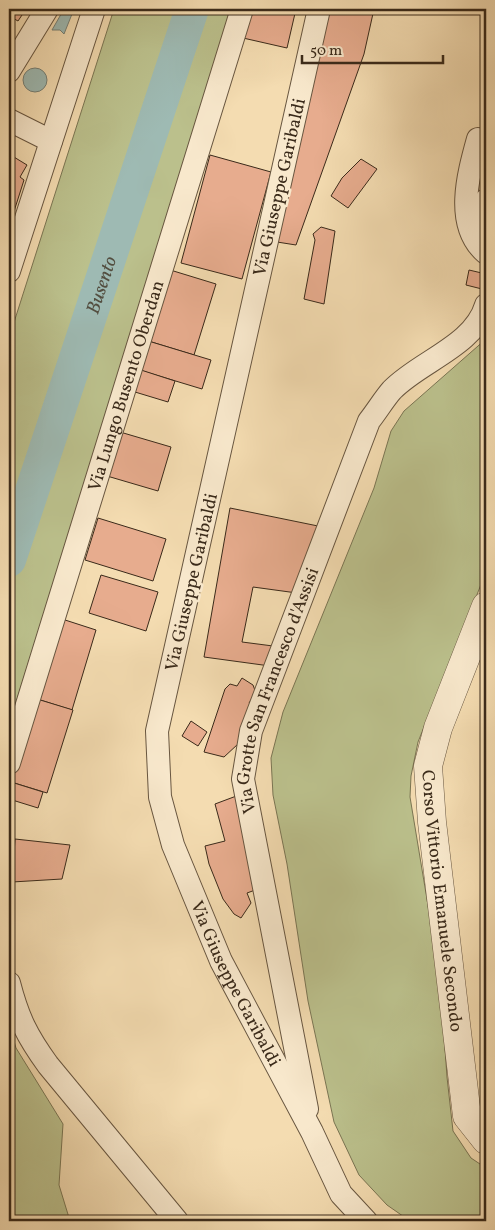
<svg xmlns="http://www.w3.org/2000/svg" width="495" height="1230" font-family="Vollkorn,serif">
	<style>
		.green { fill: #bbc08c; stroke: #7a7553 }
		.water { fill: #9ebab3; stroke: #768076 }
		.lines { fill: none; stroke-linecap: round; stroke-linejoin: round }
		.river { stroke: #9ebab3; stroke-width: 34 }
		.building { fill: #e7ac8e; stroke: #3a2a1a }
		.minor-casing { stroke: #685640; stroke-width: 24 }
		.tertiary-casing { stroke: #685640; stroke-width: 29 }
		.path { stroke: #3a2a1a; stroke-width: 3; stroke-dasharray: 1 2.5; stroke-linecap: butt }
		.minor { stroke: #f8e8cc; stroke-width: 22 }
		.tertiary { stroke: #f8e8cc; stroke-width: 28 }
		.labels { text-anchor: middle; stroke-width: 5; stroke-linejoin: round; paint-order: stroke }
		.street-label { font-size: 18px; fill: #3a2a1a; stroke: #f8e8cc }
		.water-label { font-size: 19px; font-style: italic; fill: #534e40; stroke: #f8e8cc }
	</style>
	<rect width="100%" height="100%" fill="#f4dcb1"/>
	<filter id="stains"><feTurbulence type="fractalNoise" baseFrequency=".004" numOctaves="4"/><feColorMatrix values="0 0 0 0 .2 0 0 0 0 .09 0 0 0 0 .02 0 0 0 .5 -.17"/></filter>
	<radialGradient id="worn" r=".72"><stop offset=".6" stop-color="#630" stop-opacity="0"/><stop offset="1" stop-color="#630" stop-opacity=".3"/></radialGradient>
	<g class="green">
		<path d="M114,9H233L9,725V338Z"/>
		<path d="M486,339V572L418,742L411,776L410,797L440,978L447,1077L453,1131L471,1158L486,1168V1221H410L387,1205L359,1175L334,1122L308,1001L287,864L273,795L271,758L283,712L374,488L391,431L404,411Z"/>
		<path d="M9,1024L16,1048L63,1124L59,1185L70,1221H9Z"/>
	</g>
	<g class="water">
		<path d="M64,9H74L64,34L60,30H52Z"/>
		<circle cx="35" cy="80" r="12"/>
	</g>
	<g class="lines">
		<path class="river" id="s1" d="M9,560L192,9"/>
	</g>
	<g class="building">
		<path d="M9,9H26L18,21L9,16Z"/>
		<path d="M250,9H296L287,48L243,38Z"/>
		<path d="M330,9H374L364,54L296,245L277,242Z"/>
		<path d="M9,154L27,165L20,177L24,180L9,227Z"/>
		<path d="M210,155L271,172L242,279L181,263Z"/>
		<path d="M361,159L377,169L348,208L331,196L342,178Z"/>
		<path d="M321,227L335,231L324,304L304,299L315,240L313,234Z"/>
		<path d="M167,269L216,284L194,355L145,340Z"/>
		<path d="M469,270L486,274L482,289L466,285Z"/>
		<path d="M145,340L211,360L202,389L136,369Z"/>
		<path d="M141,370L175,381L168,402L135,392Z"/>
		<path d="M120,432L171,447L158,491L107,476Z"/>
		<path d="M230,508L318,526L297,593L253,587L242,642L273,646L270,666L204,657Z"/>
		<path d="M98,518L166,539L153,581L85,560Z"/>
		<path d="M101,575L158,592L146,631L89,613Z"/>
		<path d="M62,619L96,630L72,710L37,699Z"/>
		<path d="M242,678L253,685L256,693L249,703L256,708L238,744L224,757L204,752L225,689L230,684L237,686Z"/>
		<path d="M37,699L73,710L47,793L11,782Z"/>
		<path d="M191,721L207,732L198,746L182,736Z"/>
		<path d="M11,782L43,792L38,808L9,799Z"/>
		<path d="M239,795L258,889L247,893L251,903L241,918L234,914L223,899L209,864L205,846L225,841L215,804Z"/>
		<path d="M15,839L70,845L62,879L12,882Z"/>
	</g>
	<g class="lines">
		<g class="minor-casing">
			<g id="minor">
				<path id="s2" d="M319,9L157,731L160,797L173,845L221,961L312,1132L341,1194L366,1221"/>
				<path d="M9,71L47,9"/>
				<path d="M9,120L51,141"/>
				<path d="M478,139C468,175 454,225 486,253"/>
				<path d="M486,200V218"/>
				<path d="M9,271L94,9"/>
				<path id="s3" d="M9,763L242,9"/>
				<path d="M9,983C18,1018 27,1036 48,1065L177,1221"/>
				<path id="s4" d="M307,1109L243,779L251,731L369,421C377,411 384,399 392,390C420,361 474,346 486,305"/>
			</g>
		</g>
		<g class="tertiary-casing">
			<g id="tertiary">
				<path id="s5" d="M486,606L438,728L428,766L432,822L467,1116L486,1140"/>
			</g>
		</g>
		<path class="path" d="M472,9H478"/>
		<use href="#minor" class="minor"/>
		<use href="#tertiary" class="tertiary"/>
	</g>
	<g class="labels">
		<g class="street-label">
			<text transform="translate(279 187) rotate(-77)" y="6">Via Giuseppe Garibaldi</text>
			<text dy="6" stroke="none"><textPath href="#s3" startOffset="395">Via Lungo Busento Oberdan</textPath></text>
			<text transform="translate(191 582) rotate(-77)" y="6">Via Giuseppe Garibaldi</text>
			<text dy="6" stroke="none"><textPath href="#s4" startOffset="430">Via Grotte San Francesco d'Assisi</textPath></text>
			<text dy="6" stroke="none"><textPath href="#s5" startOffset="306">Corso Vittorio Emanuele Secondo</textPath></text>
			<text dy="6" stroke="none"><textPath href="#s2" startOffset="1008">Via Giuseppe Garibaldi</textPath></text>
		</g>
		<g class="water-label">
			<text dy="7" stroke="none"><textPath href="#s1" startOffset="290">Busento</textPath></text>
		</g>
	</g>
	<rect width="495" height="1230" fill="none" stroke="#f4dcb1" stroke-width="30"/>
	<rect x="10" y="10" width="475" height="1210" fill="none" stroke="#3a2a1a" stroke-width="2.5"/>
	<rect x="15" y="15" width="465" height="1200" fill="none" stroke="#3a2a1a"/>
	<path d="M302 55v8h141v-8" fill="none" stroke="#3a2a1a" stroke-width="2.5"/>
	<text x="310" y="55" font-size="15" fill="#3a2a1a" stroke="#f8e8cc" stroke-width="4" paint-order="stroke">50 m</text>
	<rect width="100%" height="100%" filter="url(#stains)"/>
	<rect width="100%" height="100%" fill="url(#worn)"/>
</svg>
